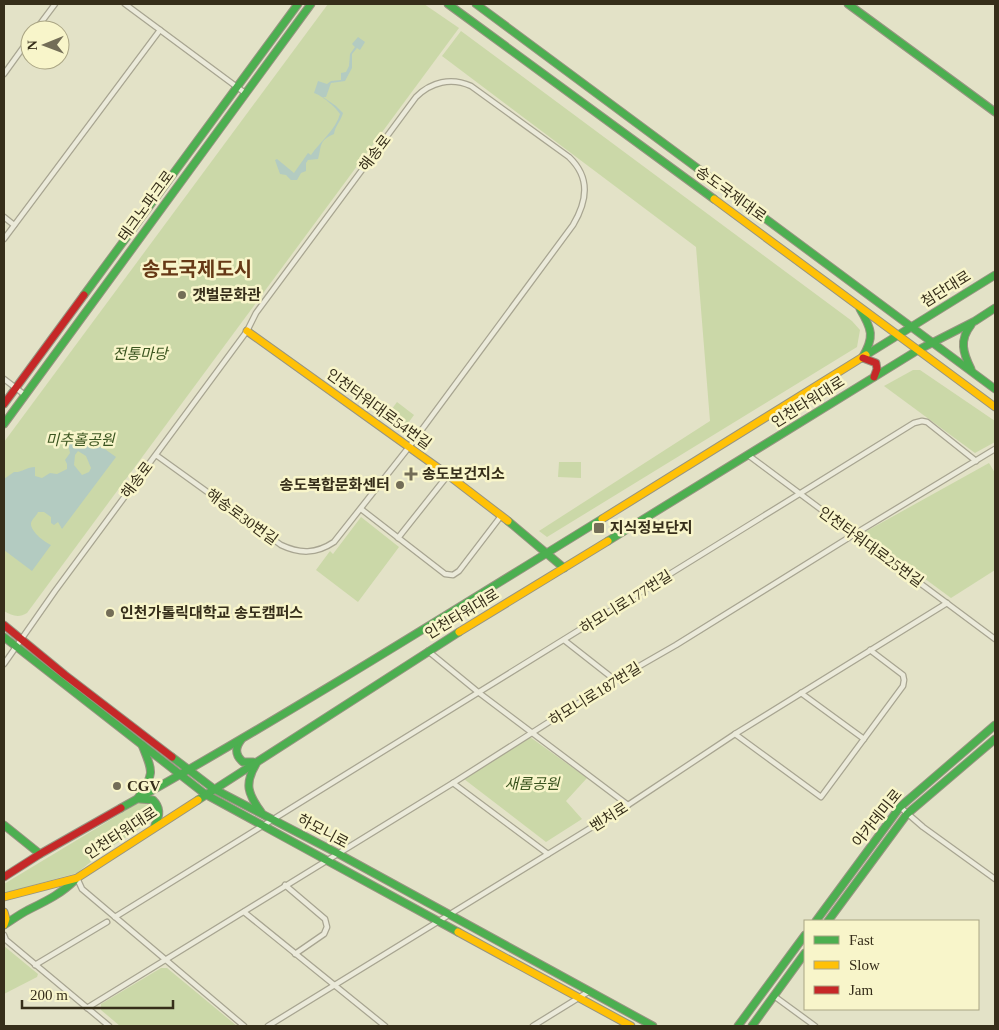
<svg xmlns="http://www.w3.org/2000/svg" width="999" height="1030" font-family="'Times New Roman','Noto Sans KR',serif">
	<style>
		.green { fill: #cbd8a8 }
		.water { fill: #b3cbc1; fill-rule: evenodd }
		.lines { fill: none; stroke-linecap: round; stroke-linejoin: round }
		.street-casing { stroke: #a8a591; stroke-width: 7 }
		.fast-casing { stroke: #979481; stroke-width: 9 }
		.slow-casing { stroke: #979481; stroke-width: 9 }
		.jam-casing { stroke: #979481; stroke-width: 9 }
		.street { stroke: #ebeada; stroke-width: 4.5 }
		.fast { stroke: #4caf50; stroke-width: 7 }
		.slow { stroke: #ffc107; stroke-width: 7 }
		.jam { stroke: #c62828; stroke-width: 7 }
		.poi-dot { fill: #736d57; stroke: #f8f5ca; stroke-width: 2 }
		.labels { text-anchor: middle; stroke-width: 5; stroke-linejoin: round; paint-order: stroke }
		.street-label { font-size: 15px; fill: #362e1a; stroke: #f8f5ca }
		.poi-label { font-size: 15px; font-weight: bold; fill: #362e1a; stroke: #f8f5ca; text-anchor: start }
		.park-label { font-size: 15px; font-style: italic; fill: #3a541f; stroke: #f8f5ca }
		.district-label { font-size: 20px; font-weight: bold; fill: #663916; stroke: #f8f5ca }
	</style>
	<rect width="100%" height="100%" fill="#e3e2c7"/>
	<g class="green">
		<path d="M328,4H424L459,28L27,613C19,618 12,616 4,611V442Z"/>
		<path d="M461,31L852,321L860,330L857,347L547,537L539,531L710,421L696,247L442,56Z"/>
		<path d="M913,370H920L995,421V442L975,453L884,386Z"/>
		<path d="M397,402L414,415L406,426L389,413Z"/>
		<path d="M559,462H581V478L558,477Z"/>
		<path d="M989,463L995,473V570L951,598L863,533Z"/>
		<path d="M361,517L399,547L358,602L316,570L330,551L333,554Z"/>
		<path d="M530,737L587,778L566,801L582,819L546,842L464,779Z"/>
		<path d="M149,801L156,806V818L103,852L77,873L4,893V884L140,802Z"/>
		<path d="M4,946L38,974L37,977L4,994Z"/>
		<path d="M161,968H167L237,1026H120L101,1010V1004Z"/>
	</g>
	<g class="water">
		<path d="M358,37L365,42L360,50L357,48L352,54V68L345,81L331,83L326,97H323L336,106L343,113C341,121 335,126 334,134C318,141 322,146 318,159L308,160L306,163V171L301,173L297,180H291L286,175L280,174L275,160L277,159L294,173L308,153L311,155C320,142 336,129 340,114C336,107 321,95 314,93L318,81L327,84L331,81L341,80V73L346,72L349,66L350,54L355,47L352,44Z"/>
		<path d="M88,437L116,457L62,529L58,522L54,525L51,523V517L44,512H38C37,515 32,519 31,523C30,531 44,542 51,545L32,571L4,550V479L14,472C21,473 27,467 35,467V476L42,478L50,473L57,474L67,469V464L65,460L70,453L67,439L79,448ZM78,451L86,456L91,468L89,472L82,475L74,465L75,455Z"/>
	</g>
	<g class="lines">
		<g class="street-casing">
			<g id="street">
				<path d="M125,4L245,93"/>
				<path d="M37,28L55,4"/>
				<path d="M4,74L30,38"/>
				<path d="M4,217L14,225"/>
				<path d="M4,239L160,30"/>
				<path d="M4,379L25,395"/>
				<path d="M748,455L995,639"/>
				<path d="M361,509L445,574L453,575L459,571L501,516"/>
				<path d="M398,538L448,475"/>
				<path d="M564,640L615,680"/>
				<path d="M428,651L478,692L628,805"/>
				<path d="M4,664L55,591L247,331L256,313L416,97C431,82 451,77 471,86L569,157C591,178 587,201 573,225L409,447L334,542C316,554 300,554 281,545L156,455"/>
				<path d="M801,693L864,739"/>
				<path d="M735,734L821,797L903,686L904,680L903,675L870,650"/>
				<path d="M453,783L548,854"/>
				<path d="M900,807L923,827L995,879"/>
				<path d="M77,878L82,889L244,1026"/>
				<path d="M285,885L325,919L327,927L324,934L295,954"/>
				<path d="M244,912L385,1026"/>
				<path d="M115,917L914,423L922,421L927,422L976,461"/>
				<path d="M4,935L6,940L109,1026"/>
				<path d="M35,965L107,922"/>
				<path d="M774,996L815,1026"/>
				<path d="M87,1008L453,783L615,680L676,645L853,535L995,449"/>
				<path d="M268,1026L628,805L735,734L947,603"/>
				<path d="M533,1026L588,992"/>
			</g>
		</g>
		<g class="fast-casing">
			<g id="fast">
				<path d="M448,4L714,199"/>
				<path d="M476,4L995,389"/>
				<path d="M848,4L995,112"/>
				<path d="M84,295L298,4"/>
				<path d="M860,309C872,329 875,337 862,358"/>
				<path d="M971,325C959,340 963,353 971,369"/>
				<path d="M866,355L995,275"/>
				<path d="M4,424L311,4"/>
				<path d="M508,521L564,568"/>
				<path d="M608,541L918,350L975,321L995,308"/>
				<path d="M4,637L205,794L458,932"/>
				<path d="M241,740C235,748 235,755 243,762H253"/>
				<path d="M172,757L214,789L337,853L653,1026"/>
				<path d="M256,764C244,784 248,794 261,812"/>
				<path d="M138,798C155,773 153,772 142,745"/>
				<path d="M140,799L153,800C161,808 160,816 155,825"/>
				<path d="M198,800L459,632"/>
				<path d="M121,808C284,717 443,617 602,519"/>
				<path d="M4,825L40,854"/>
				<path d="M816,921L900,807L995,725"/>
				<path d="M828,921L907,814L995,739"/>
				<path d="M4,925C12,920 20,914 28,910C46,901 61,894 75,880"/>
				<path d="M738,1026L805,935"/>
				<path d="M752,1026L805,953"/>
			</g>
		</g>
		<g class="slow-casing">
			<g id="slow">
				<path d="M714,199L995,407"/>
				<path d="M247,331L448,475L508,521"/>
				<path d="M602,519L866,355"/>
				<path d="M459,632L608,541"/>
				<path d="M4,897L77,878L198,800"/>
				<path d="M4,912L6,919L4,925"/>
				<path d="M458,932L631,1026"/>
			</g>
		</g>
		<g class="jam-casing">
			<g id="jam">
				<path d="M863,358L876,363L877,369L874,377"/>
				<path d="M4,404L84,295"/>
				<path d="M4,625L65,675L172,757"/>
				<path d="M4,877L40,854L121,808"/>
			</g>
		</g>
		<use href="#street" class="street"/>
		<use href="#fast" class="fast"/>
		<use href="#slow" class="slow"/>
		<use href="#jam" class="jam"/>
	</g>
	<g class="poi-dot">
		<circle cx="182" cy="295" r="5"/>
		<path d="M408.5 466.5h5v5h5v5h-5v5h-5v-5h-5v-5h5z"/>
		<circle cx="400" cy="485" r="5"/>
		<rect x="593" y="522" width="12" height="12" rx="2.5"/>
		<circle cx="110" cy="613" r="5"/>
		<circle cx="117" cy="786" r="5"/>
	</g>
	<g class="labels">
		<g class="street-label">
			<text transform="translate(375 153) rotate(-53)" y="5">해송로</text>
			<text transform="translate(731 194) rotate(36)" y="5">송도국제대로</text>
			<text transform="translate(146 206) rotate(-54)" y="5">테크노파크로</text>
			<text transform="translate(946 289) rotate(-32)" y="5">첨단대로</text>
			<text transform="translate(808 402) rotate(-32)" y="5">인천타워대로</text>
			<text transform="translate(379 409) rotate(36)" y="5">인천타워대로54번길</text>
			<text transform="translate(137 480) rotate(-53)" y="5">해송로</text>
			<text transform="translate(242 517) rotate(36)" y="5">해송로30번길</text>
			<text transform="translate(871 547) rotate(36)" y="5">인천타워대로25번길</text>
			<text transform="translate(626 602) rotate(-32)" y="5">하모니로177번길</text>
			<text transform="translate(462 614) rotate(-31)" y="5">인천타워대로</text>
			<text transform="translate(595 694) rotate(-32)" y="5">하모니로187번길</text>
			<text transform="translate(609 817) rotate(-32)" y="5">벤처로</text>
			<text transform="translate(877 818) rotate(-51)" y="5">아카데미로</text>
			<text transform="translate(323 831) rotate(28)" y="5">하모니로</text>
			<text transform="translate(121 833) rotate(-33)" y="5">인천타워대로</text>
		</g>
		<g class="poi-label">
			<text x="192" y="300">갯벌문화관</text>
			<text x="422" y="479">송도보건지소</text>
			<text x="390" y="490" text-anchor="end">송도복합문화센터</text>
			<text x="610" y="533">지식정보단지</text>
			<text x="120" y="618">인천가톨릭대학교 송도캠퍼스</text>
			<text x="127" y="791">CGV</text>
		</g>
		<g class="park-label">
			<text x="140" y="359">전통마당</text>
			<text x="80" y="445">미추홀공원</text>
			<text x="532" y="789">새롬공원</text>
		</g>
		<g class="district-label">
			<text x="197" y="276">송도국제도시</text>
		</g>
	</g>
	<rect width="999" height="1030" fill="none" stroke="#362e1a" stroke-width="10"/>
	<rect x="804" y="920" width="175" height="90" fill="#f8f5ca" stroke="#aaa584"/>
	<rect x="814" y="936" width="25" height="8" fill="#4caf50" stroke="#aaa584"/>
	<text x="849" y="945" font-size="15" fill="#362e1a">Fast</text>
	<rect x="814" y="961" width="25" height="8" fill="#ffc107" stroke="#aaa584"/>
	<text x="849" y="970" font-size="15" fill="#362e1a">Slow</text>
	<rect x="814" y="986" width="25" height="8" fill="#c62828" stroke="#aaa584"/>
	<text x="849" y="995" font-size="15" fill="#362e1a">Jam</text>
	<g transform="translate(45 45) rotate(269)"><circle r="24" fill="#f8f5ca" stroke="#aaa584"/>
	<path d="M0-4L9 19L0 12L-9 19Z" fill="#736d57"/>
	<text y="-8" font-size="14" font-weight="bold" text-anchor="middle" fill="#362e1a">N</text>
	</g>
	<path d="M22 1000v8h151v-8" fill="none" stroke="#362e1a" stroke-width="2.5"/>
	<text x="30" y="1000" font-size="15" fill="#362e1a" stroke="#f8f5ca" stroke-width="4" paint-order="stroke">200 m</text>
</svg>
